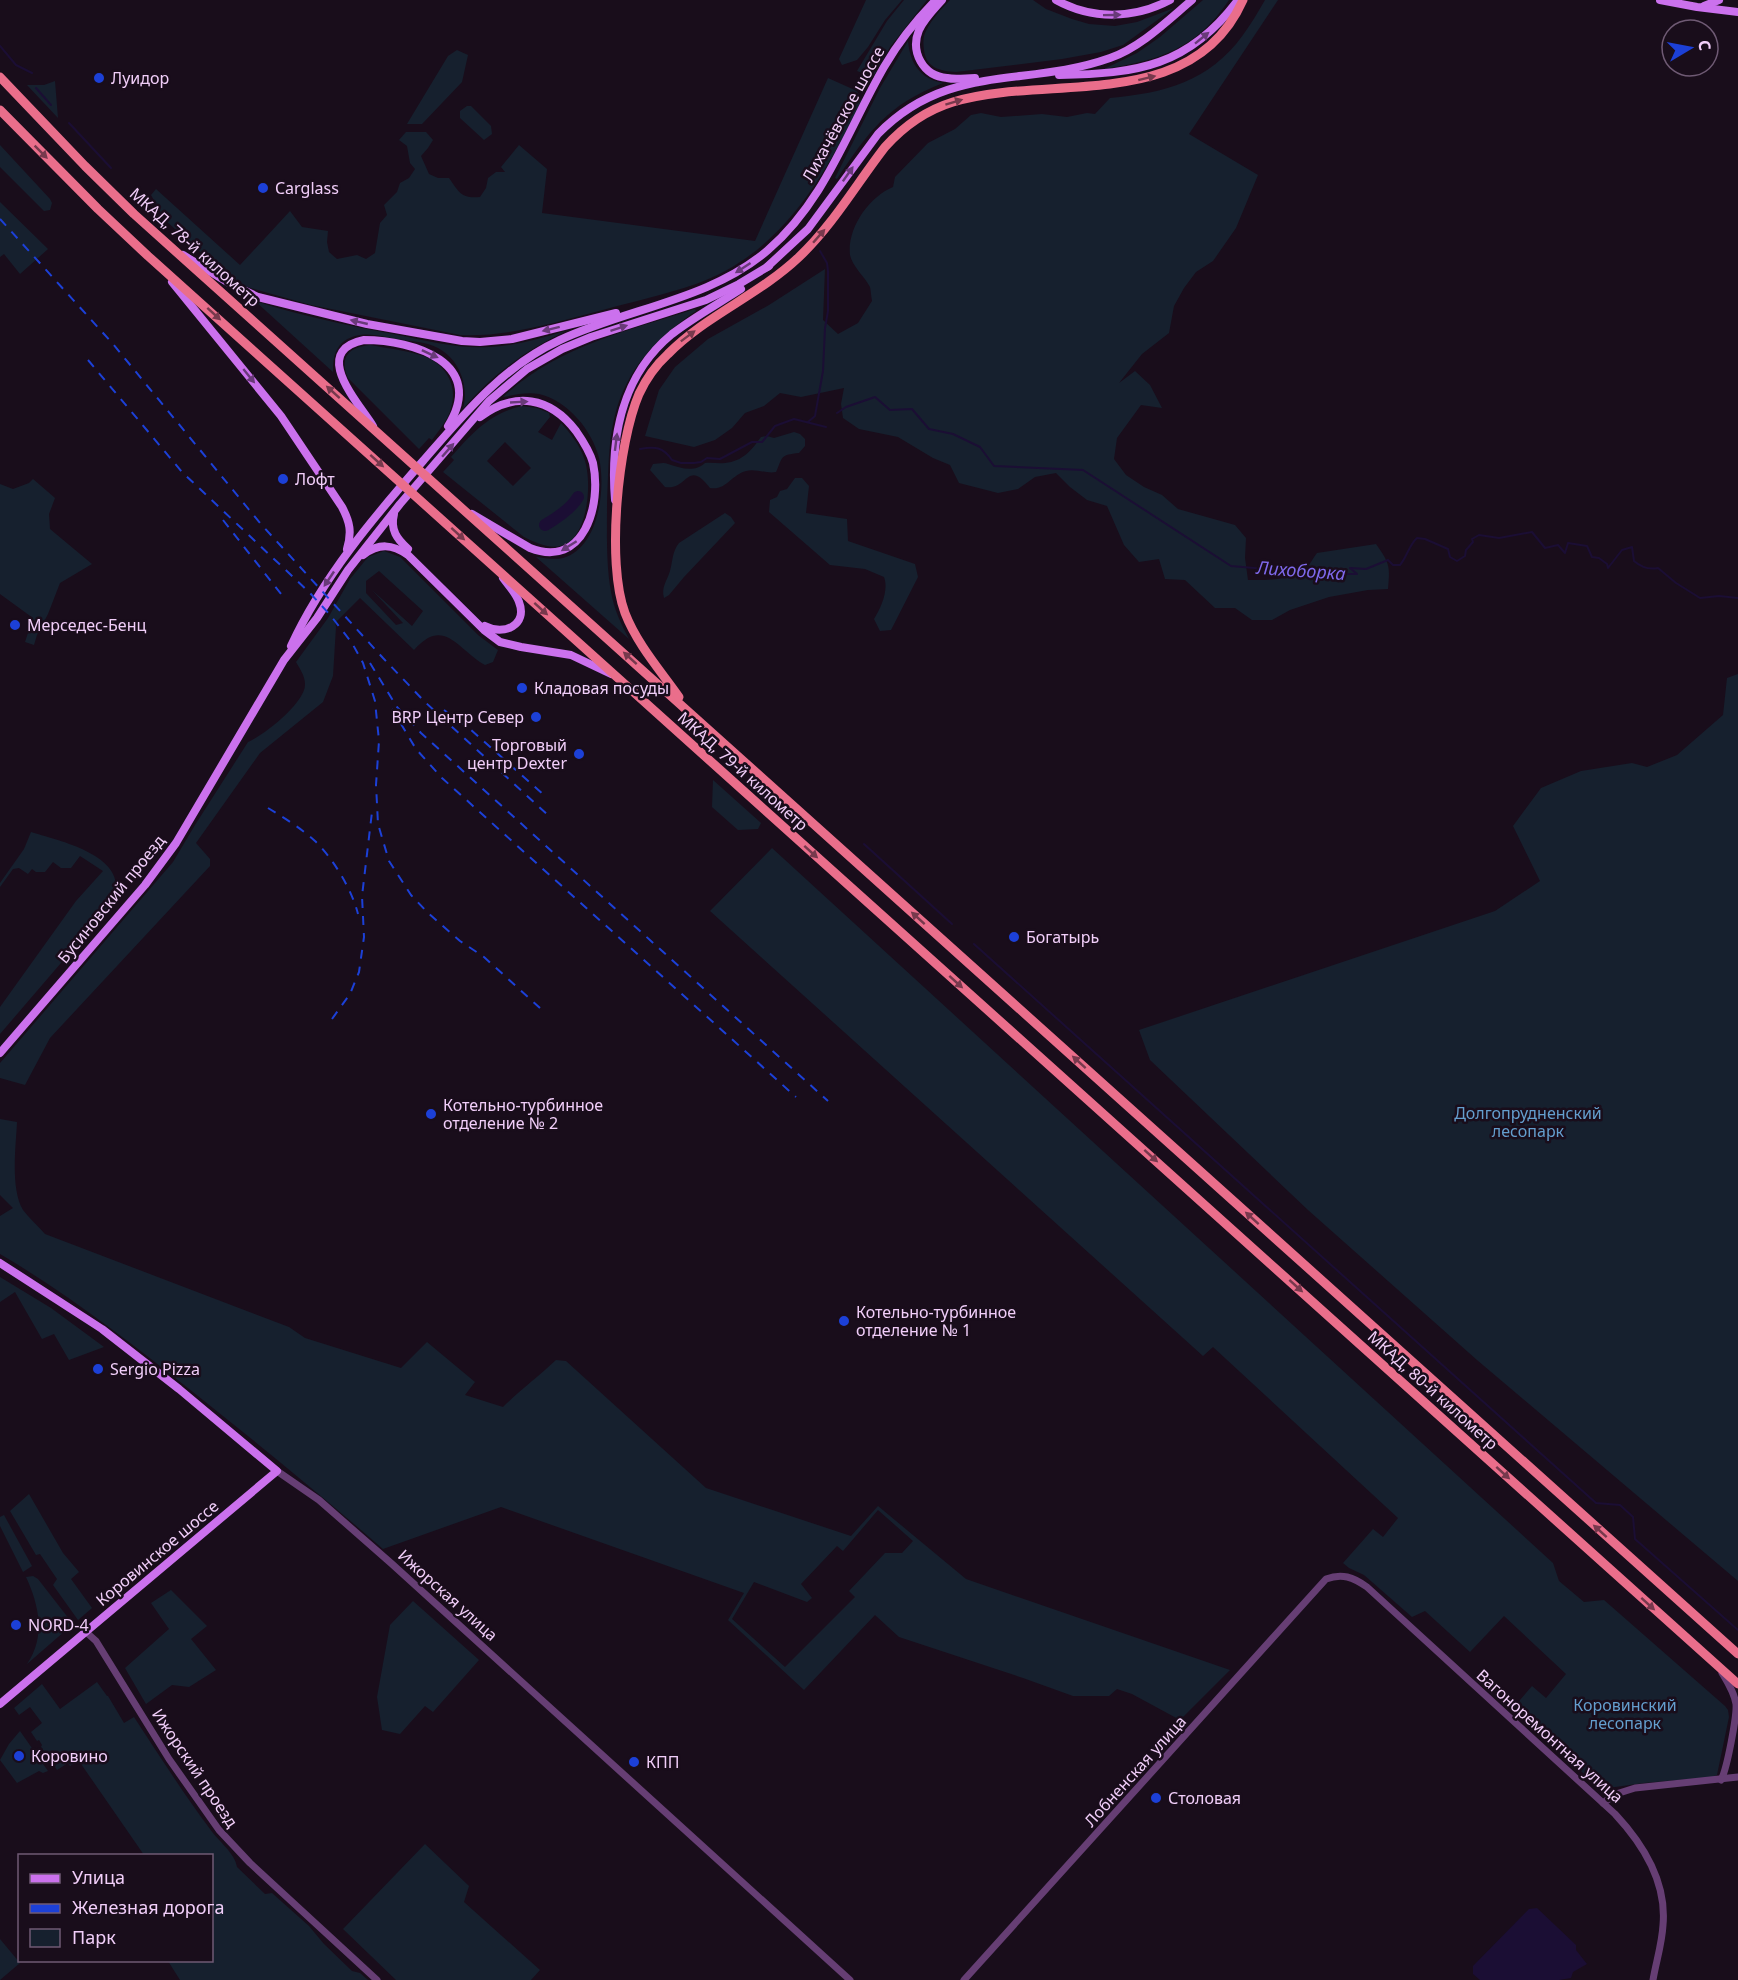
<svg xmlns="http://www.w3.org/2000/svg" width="1738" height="1980" font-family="'Noto Sans',sans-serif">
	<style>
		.green { fill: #16202e; fill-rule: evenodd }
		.water { fill: #1b0e34 }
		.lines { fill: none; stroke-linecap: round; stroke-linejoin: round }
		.stream { stroke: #1b0e34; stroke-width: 2 }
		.river { stroke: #1b0e34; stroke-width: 12 }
		.tertiary { stroke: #663e74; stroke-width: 7 }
		.secondary { stroke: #cb71ed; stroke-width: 8 }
		.trunk { stroke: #ea6e8b; stroke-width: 9 }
		.rail { stroke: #1c40d7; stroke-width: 2; stroke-dasharray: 9 8; stroke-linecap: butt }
		.oneway { fill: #693a79 }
		.oneway2 { fill: #77394d }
		.poi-dot { fill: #1c40d7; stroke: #190d1b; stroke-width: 2 }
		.labels { text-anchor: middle; stroke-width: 5; stroke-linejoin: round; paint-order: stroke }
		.poi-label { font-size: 16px; fill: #f1cef9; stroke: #190d1b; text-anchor: start }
		.street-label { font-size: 16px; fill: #f1cef9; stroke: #190d1b }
		.park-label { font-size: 16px; fill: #649ece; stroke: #190d1b }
		.water-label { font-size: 18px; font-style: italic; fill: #7f69ec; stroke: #190d1b }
	</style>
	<rect width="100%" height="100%" fill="#190d1b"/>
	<g class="green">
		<path d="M866,0H902L885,20L868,47L857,60L842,65L839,59Z"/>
		<path d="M904,0H927L890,47L873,77L857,71L887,21Z"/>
		<path d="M950,0H1033L1046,9L1072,19L1089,24L1115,26L1137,22L1174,8L1123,45L1101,52L1062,59L956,72C940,71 926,68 924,50C923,43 923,36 926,31C932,19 941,9 950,0Z"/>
		<path d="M1203,0H1229C1196,49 1160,60 1104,69L1137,53L1160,37Z"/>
		<path d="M1265,0H1278L1189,134L1258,175L1236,228L1213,261L1196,272L1184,288L1174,306L1169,333L1142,354L1119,383L1135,371L1150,385L1162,408L1141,405L1117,438L1114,459L1126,475L1144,487L1162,495L1178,509L1235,525L1246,538L1245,558L1248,580C1266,580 1290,581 1305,569C1310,565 1313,558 1317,553L1376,544C1390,564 1390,566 1388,589L1368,590L1329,597L1290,610L1272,620H1252L1235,608H1215L1185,580L1165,579L1159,559L1139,562L1124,545L1107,506L1087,500L1070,487L1056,473L1035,477L1018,489L998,493L959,483L950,465L933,458L898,437L859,429L843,418L841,404L844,388L801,397L780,393L764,406L745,413L732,428L715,440L694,447L645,436L659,390L675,367L708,339L769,305L825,269L823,320L838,334L858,323L872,301C871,296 871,291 870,287C865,277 852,266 850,255C847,228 869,197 893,187L895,177L928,143L955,129L971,115L981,113L1001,117L1042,114L1067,117L1087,113L1095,114L1110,98C1164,93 1209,82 1243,35C1251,24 1258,12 1265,0Z"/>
		<path d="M908,41C910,63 920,79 943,83C887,105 869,131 837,179L835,178L880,88Z"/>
		<path d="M457,50L468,55L462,82L422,124H407L448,56Z"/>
		<path d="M828,78L857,91L862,100C824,177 782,253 696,284C664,295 631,302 599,311C553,323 508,337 460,335L311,305L247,287L218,268L165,220L151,195L156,189L240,265L290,211L302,227L328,231L327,242L329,252L337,259L357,255L366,259L375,253L380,223L387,215L384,205L397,192L400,183L409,178L415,169L410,163L407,146L399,140L406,132H426L433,140L428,148L421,156L429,174L438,178H449C459,192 461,199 480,197L486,188L488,178L496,172H505L501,167L519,145L547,169L542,213L755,241Z"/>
		<path d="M55,81L58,118L27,85H44Z"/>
		<path d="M467,106H471L491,126L492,134L484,140L460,118V111Z"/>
		<path d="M0,145L50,199L52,203L50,210L44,211L0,167Z"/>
		<path d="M0,202L48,249L20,274L4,254L0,257Z"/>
		<path d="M255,301C302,316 350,326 398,335C428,341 459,349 489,347C515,346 541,338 566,331C526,350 491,375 463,409C469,386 460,360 438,348C427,342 410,341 397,339C380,336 359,329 343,342C334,350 333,360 333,372Z"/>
		<path d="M695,309L696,311C668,330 643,352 627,383C607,421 609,463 607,505C607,533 606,564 611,592C614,609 621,624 629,639L536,557C545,558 554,560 563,558C599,548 606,488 599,458C592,430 568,401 539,394C527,392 514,395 503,397C556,347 627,331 695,309Z"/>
		<path d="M370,345C386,348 404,350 420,355C443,361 459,384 451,408C448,420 439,430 432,440L429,438L419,449L348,378C339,357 349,347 370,345Z"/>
		<path d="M522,406L537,408L549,413L550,417L538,432L552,440L561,423C570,433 580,445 584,458C592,479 589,527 569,542C555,552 538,544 524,537L443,472L454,460L451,457C472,433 490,413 522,406ZM505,442L531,468L513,486L487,461Z"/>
		<path d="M794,432L800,434L805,439V446L799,453C780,455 783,456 776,472C766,474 755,468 746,471C731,475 726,491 710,488C687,458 688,491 665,487L650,470L653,464C658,464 664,462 668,464C681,468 694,473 705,463C712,462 718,464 725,463C743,461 751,451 761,437L767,436L774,438Z"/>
		<path d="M795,478H802L809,486L806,513L847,519L848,541L915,564L918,577L891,630L880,631L874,619C881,608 889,590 884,577L865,569L830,565L769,512L770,500L777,497L780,491L787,489Z"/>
		<path d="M33,479L55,498L49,514L50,529L92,564L60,583L48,614L37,635L34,645L25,642L33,618L0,594V484L13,489L29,483Z"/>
		<path d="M725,513L731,517L735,523L684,577L669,595L664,598C661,587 667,581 670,571C673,560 672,552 679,543Z"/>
		<path d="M384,551L400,557L478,635L498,650L493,662L485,665C457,649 444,616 414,650L360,598L335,623L336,627L333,676L323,702L260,753L196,843L210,859V866L50,1038L25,1085L0,1078V1063L173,862L195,825L248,742C264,735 306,702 305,684C305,676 300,669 296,662L328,618L350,579L368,557ZM379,571L423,611L412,626L372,590L403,623L396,625L366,593V581Z"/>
		<path d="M1738,674V1581L1477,1360L1308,1210L1150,1060L1139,1030L1495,911L1540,881L1513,826L1541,788L1581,771L1632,763L1647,767L1677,755L1723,715L1727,678Z"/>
		<path d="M713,780L761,823L758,829L738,830L712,807Z"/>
		<path d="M31,832C56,840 120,853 116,890C116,896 112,902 109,907L0,1034V1007L76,901L103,871L80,856L71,868H61L53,862L45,872H36L32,869L28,874L19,868L13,869L0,887V883L24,849Z"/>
		<path d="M772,848L1553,1563L1559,1581L1584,1602L1604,1600L1725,1706L1728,1710L1729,1717L1717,1775L1712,1777L1644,1783L1601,1789L1516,1713L1520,1700L1532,1686L1546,1698L1566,1674L1504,1616L1470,1652L1425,1611L1412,1617L1364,1575L1349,1568L1343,1563L1373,1529L1383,1537L1398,1518L1213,1347L1203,1356L710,911Z"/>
		<path d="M0,1119L17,1122C16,1146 10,1188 23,1210C29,1218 38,1226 45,1234L289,1327L305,1338L401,1368L427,1342L475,1382L465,1395L503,1407C520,1390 538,1377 556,1360L566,1361L706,1488L851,1536L878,1506L966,1579L1230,1670L1180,1720L1132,1694L1117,1689L1109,1696H1073L1023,1678L899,1637L875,1615L804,1690L728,1620L744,1593L501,1507L383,1549C321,1495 257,1443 193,1392C131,1343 68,1294 0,1254V1216L13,1208L0,1195ZM878,1510L913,1541L902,1553H885L849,1591L855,1597L785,1667L732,1619L754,1582L807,1602L812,1598L801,1584L837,1546L843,1551Z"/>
		<path d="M0,1277L51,1308L104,1347L69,1360L54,1334L42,1339L15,1292L0,1302Z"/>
		<path d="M29,1494L63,1553L79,1572L71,1579L92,1608L78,1620L53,1585L57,1579L40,1554L36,1555L10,1511Z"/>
		<path d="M4,1515L32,1566L23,1572L0,1526V1517Z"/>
		<path d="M33,1576L38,1579L73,1624L27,1664C46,1637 39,1605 26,1577Z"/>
		<path d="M171,1590L207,1626L191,1639L216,1670L189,1687L172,1685L146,1704L125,1668L169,1629L151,1603Z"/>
		<path d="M413,1601L479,1660L433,1712L425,1706L400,1734L382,1730L377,1697L390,1625Z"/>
		<path d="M97,1682L107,1696H108L124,1723L134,1717C159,1755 183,1793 210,1829C218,1841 235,1853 237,1867L265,1894L272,1893L309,1926L324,1944L352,1971L360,1973L368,1980H180L168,1961L212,1960V1856L144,1855L79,1761L70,1766L68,1763L57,1770L41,1747L42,1745L39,1740L37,1741L31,1732L42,1723L30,1707L19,1715L14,1708L42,1684L60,1709Z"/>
		<path d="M20,1731L48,1771L43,1773L39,1771L17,1783L0,1760L9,1744Z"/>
		<path d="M425,1844L469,1886L464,1902L540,1970L531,1980H396L343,1929Z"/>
		<path d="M0,1939L20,1963L0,1980Z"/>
	</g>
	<path class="water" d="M1537,1908L1576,1945V1950L1587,1964L1573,1972L1571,1978L1559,1980H1480L1473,1974V1966L1529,1909Z"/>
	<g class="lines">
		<g class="stream">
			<path d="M0,46L16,65L32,73"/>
			<path d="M36,88L51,105"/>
			<path d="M69,123L111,168"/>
			<path d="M837,413L846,407L875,397L890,410L912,409L929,429L953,434L980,447L994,466L1083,470L1231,566L1324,574H1357L1350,568L1366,569L1388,560L1393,565H1400C1407,557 1409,545 1417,538L1425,539L1448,549L1450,557L1457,561L1465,556L1466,550L1473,542L1472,539L1479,535L1499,538L1532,532L1545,548L1558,545L1565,553L1568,543L1587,546L1592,557L1599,558L1607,564L1608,568L1622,550L1632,547L1634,561C1641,567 1649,570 1658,568L1676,583L1700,598L1719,596L1738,598"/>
			<path d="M808,422L815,416L823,371L825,328L828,311V271L827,263L820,251"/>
			<path d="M640,449C655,446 663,447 672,460L681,463H694L701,462L707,458L720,459L752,442H762L775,426L794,419L826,427"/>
			<path d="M864,844L952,924"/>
			<path d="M974,944L1596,1503L1620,1505L1633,1517L1635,1539L1738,1630"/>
		</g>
		<path class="river" d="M545,525C557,518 571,509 578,497"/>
		<g class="tertiary">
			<path d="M277,1471L319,1500L392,1564L850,1980"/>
			<path d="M86,1632L96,1641L169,1759L219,1830L250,1863L377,1980"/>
			<path d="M1721,1780C1727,1769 1737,1716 1736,1704C1734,1692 1728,1683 1722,1673"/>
			<path d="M1603,1803L1616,1794L1635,1788L1738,1777"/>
			<path d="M964,1980L1326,1579C1342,1573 1353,1577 1367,1587L1615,1814C1643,1844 1667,1881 1663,1925C1662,1944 1656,1962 1653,1980"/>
		</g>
		<g class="secondary">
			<path d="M942,0C934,9 924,19 919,30C910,52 923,76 947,78C956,80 966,78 975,78"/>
			<path d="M1056,0C1092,20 1134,19 1170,0"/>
			<path d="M1660,0L1697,7L1738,12"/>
			<path d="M1704,6L1719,0"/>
			<path d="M1059,75C1137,74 1189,66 1238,0"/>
			<path d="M183,255L229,283L258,297L367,324L462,341L480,342L512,339L616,313"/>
			<path d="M767,267L808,229L878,134C948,62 1026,88 1110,58C1141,47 1167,21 1192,0"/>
			<path d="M172,282L281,416L342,507C350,522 352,532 347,549"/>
			<path d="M373,426C358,402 310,351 364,340C414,340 487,363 448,426"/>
			<path d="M615,500C610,438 622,375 672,334C694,317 718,304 741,289"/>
			<path d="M394,514C390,530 397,539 408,549"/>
			<path d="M472,514L530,548C584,569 602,505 593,463C590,452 583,441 576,431C550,397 515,391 480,417"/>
			<path d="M363,555C379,543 392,544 408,555L484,630L500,642L521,647L571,655L611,674"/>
			<path d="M485,626C504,636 528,625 519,602C516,593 508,585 503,578"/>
			<path d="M291,646C323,577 373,518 423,461C463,415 503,366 560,340C628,308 710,300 768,250C825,201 847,131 884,67C898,43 916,20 936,0"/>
			<path d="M0,1053L145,885L176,843L284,660L317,618L348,570L400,504L489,401L527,369L562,349L591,337L706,300L739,284L769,266"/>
			<path d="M0,1263L102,1329L179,1389L277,1471L0,1704"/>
		</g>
		<g class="trunk">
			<path d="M0,77L85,166L134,214L1738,1654"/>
			<path d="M0,110L98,209L148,256L1738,1684"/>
			<path d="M679,697C660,670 637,644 625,613C606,563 618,443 639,394C646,379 656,365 668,354C705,316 759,295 799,257C833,225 857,183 885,147C903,127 927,110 953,102C1049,73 1192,115 1243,0"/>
		</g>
		<g class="rail">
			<path d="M0,219L113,344L260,523L383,658L425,702L550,817"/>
			<path d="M88,360L182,472L310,593L331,616L352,643L363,663L375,701L379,741L376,785L377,804L378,824L389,861L411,895L428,913L460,941L484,957L540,1008"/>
			<path d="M223,520L281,594"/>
			<path d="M370,663L397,707L421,733L828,1101"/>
			<path d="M392,709L416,749L442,778L796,1097"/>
			<path d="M444,710L469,728L545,796"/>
			<path d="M268,808C284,818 301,828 315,841C333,858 352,890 358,914"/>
			<path d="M332,1019L350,994L359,972L364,937L362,896L372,812"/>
		</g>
	</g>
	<defs><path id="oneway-solid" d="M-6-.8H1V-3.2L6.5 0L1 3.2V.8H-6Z" transform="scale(1.5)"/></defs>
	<g class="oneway">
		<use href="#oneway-solid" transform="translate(1112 15) rotate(-1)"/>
		<use href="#oneway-solid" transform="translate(1202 38) rotate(-39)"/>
		<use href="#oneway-solid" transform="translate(848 174) rotate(-55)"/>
		<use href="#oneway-solid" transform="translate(743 268) rotate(147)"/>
		<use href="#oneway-solid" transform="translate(359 322) rotate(-167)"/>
		<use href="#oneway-solid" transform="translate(619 328) rotate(-18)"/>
		<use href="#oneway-solid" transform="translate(551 329) rotate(166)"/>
		<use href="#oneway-solid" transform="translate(430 354) rotate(25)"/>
		<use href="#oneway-solid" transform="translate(249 376) rotate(51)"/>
		<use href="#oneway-solid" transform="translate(519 402) rotate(-3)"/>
		<use href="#oneway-solid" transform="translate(616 442) rotate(-83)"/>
		<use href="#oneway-solid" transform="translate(448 450) rotate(-49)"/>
		<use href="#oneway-solid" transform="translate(569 546) rotate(148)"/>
		<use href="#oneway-solid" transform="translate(329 579) rotate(124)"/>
	</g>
	<g class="oneway2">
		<use href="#oneway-solid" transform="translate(1147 78) rotate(-14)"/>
		<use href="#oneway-solid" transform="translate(954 102) rotate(-17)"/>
		<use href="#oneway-solid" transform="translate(41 152) rotate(45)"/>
		<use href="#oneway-solid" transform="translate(819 236) rotate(-49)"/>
		<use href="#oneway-solid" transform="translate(214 314) rotate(42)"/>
		<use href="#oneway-solid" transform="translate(688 336) rotate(-37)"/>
		<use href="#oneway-solid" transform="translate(333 392) rotate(-138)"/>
		<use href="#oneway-solid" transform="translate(377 461) rotate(42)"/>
		<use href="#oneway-solid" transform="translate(458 534) rotate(42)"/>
		<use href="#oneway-solid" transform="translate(541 609) rotate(42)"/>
		<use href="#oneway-solid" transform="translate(630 658) rotate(-138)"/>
		<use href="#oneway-solid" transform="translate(811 852) rotate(42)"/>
		<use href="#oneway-solid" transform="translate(918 918) rotate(-138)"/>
		<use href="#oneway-solid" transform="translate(956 982) rotate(42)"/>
		<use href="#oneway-solid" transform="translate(1079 1062) rotate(-138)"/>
		<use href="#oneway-solid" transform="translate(1151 1156) rotate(42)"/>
		<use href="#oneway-solid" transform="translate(1252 1218) rotate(-138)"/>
		<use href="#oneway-solid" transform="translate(1296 1286) rotate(42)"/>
		<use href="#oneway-solid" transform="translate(1503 1473) rotate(42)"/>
		<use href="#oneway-solid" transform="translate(1600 1531) rotate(-138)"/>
		<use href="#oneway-solid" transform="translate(1648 1604) rotate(42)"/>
	</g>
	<g class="poi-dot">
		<circle cx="99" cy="78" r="6"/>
		<circle cx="263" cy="188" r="6"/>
		<circle cx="283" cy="479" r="6"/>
		<circle cx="15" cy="625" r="6"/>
		<circle cx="522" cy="688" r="6"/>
		<circle cx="536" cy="717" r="6"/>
		<circle cx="579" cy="754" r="6"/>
		<circle cx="1014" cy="937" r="6"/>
		<circle cx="431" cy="1114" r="6"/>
		<circle cx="844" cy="1321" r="6"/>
		<circle cx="98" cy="1369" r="6"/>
		<circle cx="16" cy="1625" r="6"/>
		<circle cx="19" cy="1756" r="6"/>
		<circle cx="634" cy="1762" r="6"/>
		<circle cx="1156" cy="1798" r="6"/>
	</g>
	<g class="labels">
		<g class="poi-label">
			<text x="111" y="84">Луидор</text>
			<text x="275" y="194">Carglass</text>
			<text x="295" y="485">Лофт</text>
			<text x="27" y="631">Мерседес-Бенц</text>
			<text x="534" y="694">Кладовая посуды</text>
			<text x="524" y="723" text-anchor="end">BRP Центр Север</text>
			<text x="567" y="751" text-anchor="end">Торговый<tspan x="567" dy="18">центр Dexter</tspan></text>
			<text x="1026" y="943">Богатырь</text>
			<text x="443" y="1111">Котельно-турбинное<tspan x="443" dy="18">отделение № 2</tspan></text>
			<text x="856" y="1318">Котельно-турбинное<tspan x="856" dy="18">отделение № 1</tspan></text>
			<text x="110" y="1375">Sergio Pizza</text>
			<text x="28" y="1631">NORD-4</text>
			<text x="31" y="1762">Коровино</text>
			<text x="646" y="1768">КПП</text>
			<text x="1168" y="1804">Столовая</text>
		</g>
		<g class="street-label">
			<text transform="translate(843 114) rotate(-61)" y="6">Лихачёвское шоссе</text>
			<text transform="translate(195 247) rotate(42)" y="6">МКАД, 78-й километр</text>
			<text transform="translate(743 771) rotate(42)" y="6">МКАД, 79-й километр</text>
			<text transform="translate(111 899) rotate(-51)" y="6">Бусиновский проезд</text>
			<text transform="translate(1433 1390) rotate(42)" y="6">МКАД, 80-й километр</text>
			<text transform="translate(157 1553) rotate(-40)" y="6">Коровинское шоссе</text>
			<text transform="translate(448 1595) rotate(42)" y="6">Ижорская улица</text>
			<text transform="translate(1550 1736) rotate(42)" y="6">Вагоноремонтная улица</text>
			<text transform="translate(195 1768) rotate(56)" y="6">Ижорский проезд</text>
			<text transform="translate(1135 1771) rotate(-48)" y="6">Лобненская улица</text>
		</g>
		<g class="park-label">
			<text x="1528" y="1119">Долгопрудненский<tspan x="1528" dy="18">лесопарк</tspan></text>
			<text x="1625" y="1711">Коровинский<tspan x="1625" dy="18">лесопарк</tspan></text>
		</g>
		<g class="water-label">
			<text transform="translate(1301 571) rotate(4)" y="6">Лихоборка</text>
		</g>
	</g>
	<rect x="18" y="1854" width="195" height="108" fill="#190d1b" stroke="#6f5a74" stroke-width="1.5"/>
	<rect x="30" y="1874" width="30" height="9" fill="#cb71ed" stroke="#6f5a74" stroke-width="1.5"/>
	<text x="72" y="1884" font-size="18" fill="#f1cef9">Улица</text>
	<rect x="30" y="1904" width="30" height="9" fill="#1c40d7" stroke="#6f5a74" stroke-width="1.5"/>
	<text x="72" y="1914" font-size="18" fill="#f1cef9">Железная дорога</text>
	<rect x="30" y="1929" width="30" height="18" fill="#16202e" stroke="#6f5a74" stroke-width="1.5"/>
	<text x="72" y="1944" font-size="18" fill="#f1cef9">Парк</text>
	<g transform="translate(1690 48) rotate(80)"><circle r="28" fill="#190d1b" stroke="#6f5a74" stroke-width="1.5"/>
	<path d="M0-4.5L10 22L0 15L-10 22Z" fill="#1c40d7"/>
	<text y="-9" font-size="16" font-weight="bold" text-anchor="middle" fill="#f1cef9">С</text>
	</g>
</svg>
